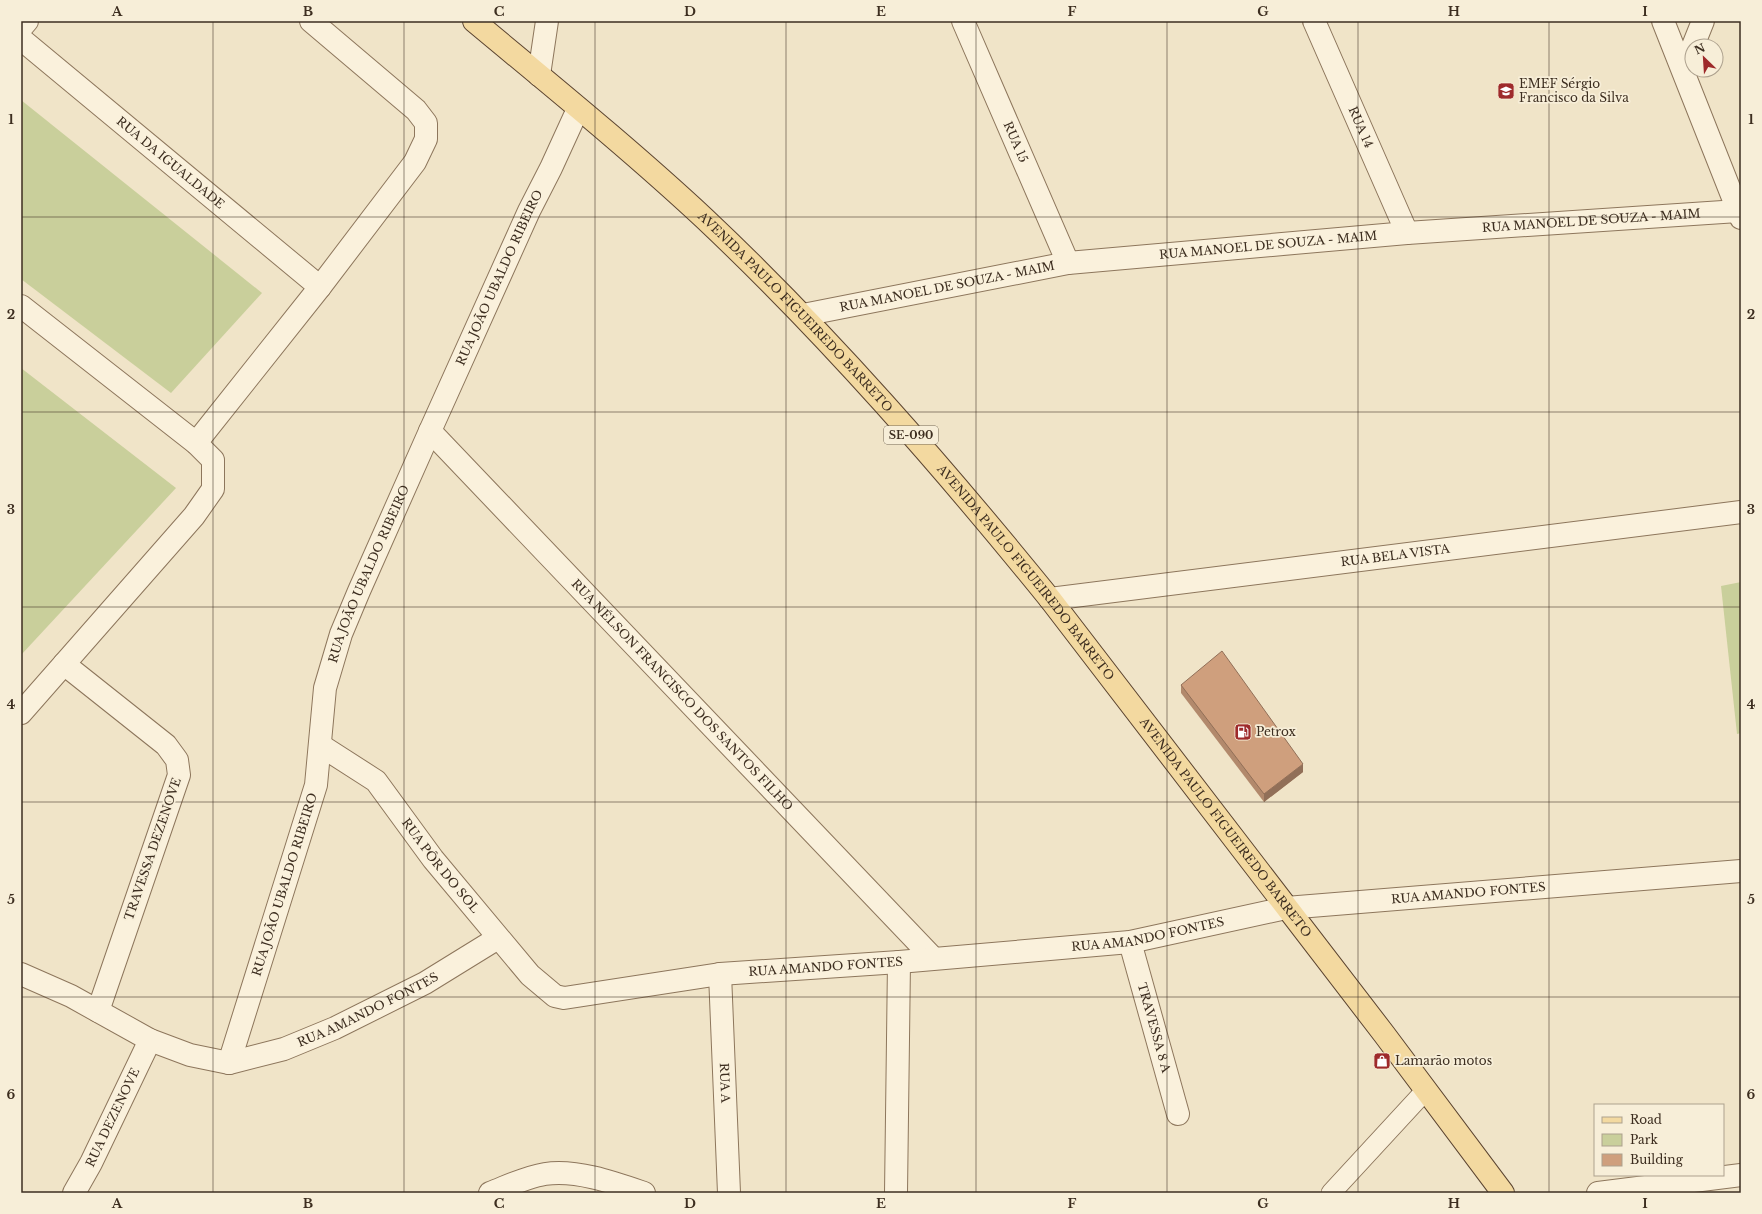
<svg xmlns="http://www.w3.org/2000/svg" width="1762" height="1214" font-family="'Libre Baskerville',serif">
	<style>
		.green { fill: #c9cf9b }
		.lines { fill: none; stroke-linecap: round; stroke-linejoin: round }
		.lane-casing { stroke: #8d765c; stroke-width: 21 }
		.street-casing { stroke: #8d765c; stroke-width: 24 }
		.primary-casing { stroke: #5b4430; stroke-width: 24 }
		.lane { stroke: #faf1dc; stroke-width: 19 }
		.street { stroke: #faf1dc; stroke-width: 22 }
		.primary { stroke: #f3d9a0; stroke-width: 22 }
		.wall { fill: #b2896c }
		.shaded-wall { fill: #916f58 }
		.building { fill: #cf9f7d; stroke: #916f58 }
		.grid { fill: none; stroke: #3d2e20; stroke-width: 1; stroke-opacity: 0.55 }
		.labels { text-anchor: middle; stroke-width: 3.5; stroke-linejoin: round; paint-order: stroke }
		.shield { fill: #f7eed8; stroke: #756857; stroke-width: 1 }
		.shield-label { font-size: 11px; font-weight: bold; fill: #3d2e20 }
		.poi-label { font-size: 12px; fill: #3d2e20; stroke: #f7eed8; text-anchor: start }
		.street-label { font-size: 12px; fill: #3d2e20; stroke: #f7eed8 }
		.neatline { fill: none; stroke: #3d2e20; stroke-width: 1.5 }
		.grid-label { font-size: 13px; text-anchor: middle; font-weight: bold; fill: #3d2e20 }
	</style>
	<rect width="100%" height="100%" fill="#f0e4c8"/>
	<g class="green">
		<path d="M21,100L262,293L171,393L21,279Z"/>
		<path d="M21,368L176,488L21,655Z"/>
		<path d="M1741,582V733L1737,734L1721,586Z"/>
	</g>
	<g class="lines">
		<g class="lane-casing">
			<path id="lane" d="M1331,1193L1426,1090"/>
		</g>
		<g class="street-casing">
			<g id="street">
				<path id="s1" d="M963,21L1068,263"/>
				<path id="s2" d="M1314,21L1407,233"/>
				<path d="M1663,21L1741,218"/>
				<path d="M21,28L27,21"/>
				<path id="s3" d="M21,39L320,287"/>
				<path d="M1693,46L1703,21"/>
				<path d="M539,75L547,21"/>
				<path d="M21,306L196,443L213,460V489L194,516L21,713"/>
				<path id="s4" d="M803,315L1068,263L1407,233L1738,211"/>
				<path id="s5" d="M430,431L933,958"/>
				<path d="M196,443L320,287L415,162L426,139V123L416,110L311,21"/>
				<path id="s6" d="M1050,599L1741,512"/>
				<path d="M64,664L166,745L177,760L179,775L98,1011"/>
				<path id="s7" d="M320,745L376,781L433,859L530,975L555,996L564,998L720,974L899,962L1130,942L1286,908L1741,871"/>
				<path id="s8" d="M1130,942L1178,1114"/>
				<path id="s9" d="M21,974L71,996L150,1040L190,1055L229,1063L284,1049L335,1028L425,983L498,938"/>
				<path id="s10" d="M720,974L729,1193"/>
				<path id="s11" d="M229,1063L316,785L325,688L341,634L359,591L430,431L529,211L551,168L578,109"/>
				<path id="s12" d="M74,1193L91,1163L150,1040"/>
				<path d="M490,1193C508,1186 526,1177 545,1174C576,1169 615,1183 644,1193"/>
				<path d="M896,1193L899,962"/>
				<path d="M1598,1193L1741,1175"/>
			</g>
		</g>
		<g class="primary-casing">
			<g id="primary">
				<path id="s13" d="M474,21C552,86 631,150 705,219C829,336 942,466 1050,599L1384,1034L1503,1193"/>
			</g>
		</g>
		<use href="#lane" class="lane"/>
		<use href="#street" class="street"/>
		<use href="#primary" class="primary"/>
	</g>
	<path class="wall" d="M1181,685L1303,772L1264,802L1181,693Z"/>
	<path class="shaded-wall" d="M1303,764V772L1264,802V794Z"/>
	<path class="building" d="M1222,651L1303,764L1264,794L1181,685Z"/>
	<path class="grid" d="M213,21V1193M404,21V1193M595,21V1193M786,21V1193M976,21V1193M1167,21V1193M1358,21V1193M1549,21V1193M21,217H1741M21,412H1741M21,607H1741M21,802H1741M21,997H1741"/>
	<defs>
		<g id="school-square" transform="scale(0.9)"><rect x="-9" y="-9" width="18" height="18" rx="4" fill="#9e2a2b" stroke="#f7eed8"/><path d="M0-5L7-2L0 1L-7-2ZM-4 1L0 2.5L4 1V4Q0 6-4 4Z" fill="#fff"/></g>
		<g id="fuel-square" transform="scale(0.9)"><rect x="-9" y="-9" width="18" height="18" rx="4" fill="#9e2a2b" stroke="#f7eed8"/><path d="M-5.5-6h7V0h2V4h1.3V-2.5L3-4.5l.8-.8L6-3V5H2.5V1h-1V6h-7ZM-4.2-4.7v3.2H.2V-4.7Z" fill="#fff"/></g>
		<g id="shop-square" transform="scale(0.9)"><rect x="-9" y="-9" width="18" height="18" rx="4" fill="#9e2a2b" stroke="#f7eed8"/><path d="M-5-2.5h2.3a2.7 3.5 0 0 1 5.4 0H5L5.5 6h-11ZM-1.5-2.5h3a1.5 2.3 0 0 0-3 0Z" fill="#fff"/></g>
	</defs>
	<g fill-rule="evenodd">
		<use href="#school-square" x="1506" y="91"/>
		<use href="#fuel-square" x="1243" y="732"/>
		<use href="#shop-square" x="1382" y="1061"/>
	</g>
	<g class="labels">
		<rect class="shield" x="884" y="426" width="54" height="18" rx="3"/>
		<g class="shield-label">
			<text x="911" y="439">SE-090</text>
		</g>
		<g class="poi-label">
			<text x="1519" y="88">EMEF Sérgio<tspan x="1519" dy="14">Francisco da Silva</tspan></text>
			<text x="1256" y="736">Petrox</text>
			<text x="1395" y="1065">Lamarão motos</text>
		</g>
		<g class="street-label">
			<text dy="4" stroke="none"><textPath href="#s2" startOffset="116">RUA 14</textPath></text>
			<text dy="4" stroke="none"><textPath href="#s1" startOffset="132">RUA 15</textPath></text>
			<text dy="4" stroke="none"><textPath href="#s3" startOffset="194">RUA DA IGUALDADE</textPath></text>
			<text dy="4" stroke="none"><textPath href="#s4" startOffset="795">RUA MANOEL DE SOUZA - MAIM</textPath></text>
			<text dy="4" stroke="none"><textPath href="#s4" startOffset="471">RUA MANOEL DE SOUZA - MAIM</textPath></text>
			<text dy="4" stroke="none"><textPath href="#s11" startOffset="835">RUA JOÃO UBALDO RIBEIRO</textPath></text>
			<text dy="4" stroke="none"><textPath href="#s4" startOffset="147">RUA MANOEL DE SOUZA - MAIM</textPath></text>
			<text dy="4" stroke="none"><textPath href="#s13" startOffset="434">AVENIDA PAULO FIGUEIREDO BARRETO</textPath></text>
			<text dy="4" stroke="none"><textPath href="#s6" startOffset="348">RUA BELA VISTA</textPath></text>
			<text dy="4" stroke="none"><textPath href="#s13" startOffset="782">AVENIDA PAULO FIGUEIREDO BARRETO</textPath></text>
			<text dy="4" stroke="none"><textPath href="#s11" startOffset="511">RUA JOÃO UBALDO RIBEIRO</textPath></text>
			<text dy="4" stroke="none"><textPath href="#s5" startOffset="365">RUA NÉLSON FRANCISCO DOS SANTOS FILHO</textPath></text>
			<text dy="4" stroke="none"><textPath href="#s13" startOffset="1106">AVENIDA PAULO FIGUEIREDO BARRETO</textPath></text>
			<text transform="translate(153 849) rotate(-71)" y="4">TRAVESSA DEZENOVE</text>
			<text dy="4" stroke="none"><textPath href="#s7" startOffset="173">RUA PÔR DO SOL</textPath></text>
			<text dy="4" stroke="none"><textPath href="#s11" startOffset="187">RUA JOÃO UBALDO RIBEIRO</textPath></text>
			<text dy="4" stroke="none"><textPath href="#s7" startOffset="1268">RUA AMANDO FONTES</textPath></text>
			<text dy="4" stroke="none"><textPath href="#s7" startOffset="944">RUA AMANDO FONTES</textPath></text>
			<text dy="4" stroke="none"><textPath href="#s7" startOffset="620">RUA AMANDO FONTES</textPath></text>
			<text dy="4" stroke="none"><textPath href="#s9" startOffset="377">RUA AMANDO FONTES</textPath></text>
			<text dy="4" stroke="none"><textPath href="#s8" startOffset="89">TRAVESSA 8 A</textPath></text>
			<text dy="4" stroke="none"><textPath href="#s10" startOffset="109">RUA A</textPath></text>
			<text dy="4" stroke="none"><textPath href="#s12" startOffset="85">RUA DEZENOVE</textPath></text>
		</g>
	</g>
	<rect width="1762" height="1214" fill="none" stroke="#f7eed8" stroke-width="44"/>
	<rect x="1594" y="1104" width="130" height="72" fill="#f7eed8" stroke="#ada18e"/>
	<rect x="1602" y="1117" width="20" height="6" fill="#f3d9a0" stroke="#ada18e"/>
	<text x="1630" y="1124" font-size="12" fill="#3d2e20">Road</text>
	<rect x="1602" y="1134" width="20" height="12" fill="#c9cf9b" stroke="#ada18e"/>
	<text x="1630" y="1144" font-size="12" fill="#3d2e20">Park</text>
	<rect x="1602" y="1154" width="20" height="12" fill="#cf9f7d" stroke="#ada18e"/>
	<text x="1630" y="1164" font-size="12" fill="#3d2e20">Building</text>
	<g transform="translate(1704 58) rotate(335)"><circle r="19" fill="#f7eed8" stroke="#ada18e"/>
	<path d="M0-3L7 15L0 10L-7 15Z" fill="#9e2a2b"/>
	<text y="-6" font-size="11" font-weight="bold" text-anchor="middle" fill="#3d2e20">N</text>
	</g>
	<rect x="22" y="22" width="1718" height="1170" class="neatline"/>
	<g class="grid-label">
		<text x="117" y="16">A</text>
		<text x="308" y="16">B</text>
		<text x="499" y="16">C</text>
		<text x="690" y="16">D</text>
		<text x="881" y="16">E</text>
		<text x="1072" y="16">F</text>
		<text x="1263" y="16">G</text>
		<text x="1454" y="16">H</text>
		<text x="1645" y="16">I</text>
		<text x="11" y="124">1</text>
		<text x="1751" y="124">1</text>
		<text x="11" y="319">2</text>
		<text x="1751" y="319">2</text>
		<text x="11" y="514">3</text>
		<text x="1751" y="514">3</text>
		<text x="11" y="709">4</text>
		<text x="1751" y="709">4</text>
		<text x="11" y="904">5</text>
		<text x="1751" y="904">5</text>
		<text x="11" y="1099">6</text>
		<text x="1751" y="1099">6</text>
		<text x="117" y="1208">A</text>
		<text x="308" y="1208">B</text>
		<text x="499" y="1208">C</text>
		<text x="690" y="1208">D</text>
		<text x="881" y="1208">E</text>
		<text x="1072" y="1208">F</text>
		<text x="1263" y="1208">G</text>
		<text x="1454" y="1208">H</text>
		<text x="1645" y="1208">I</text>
	</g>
</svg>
